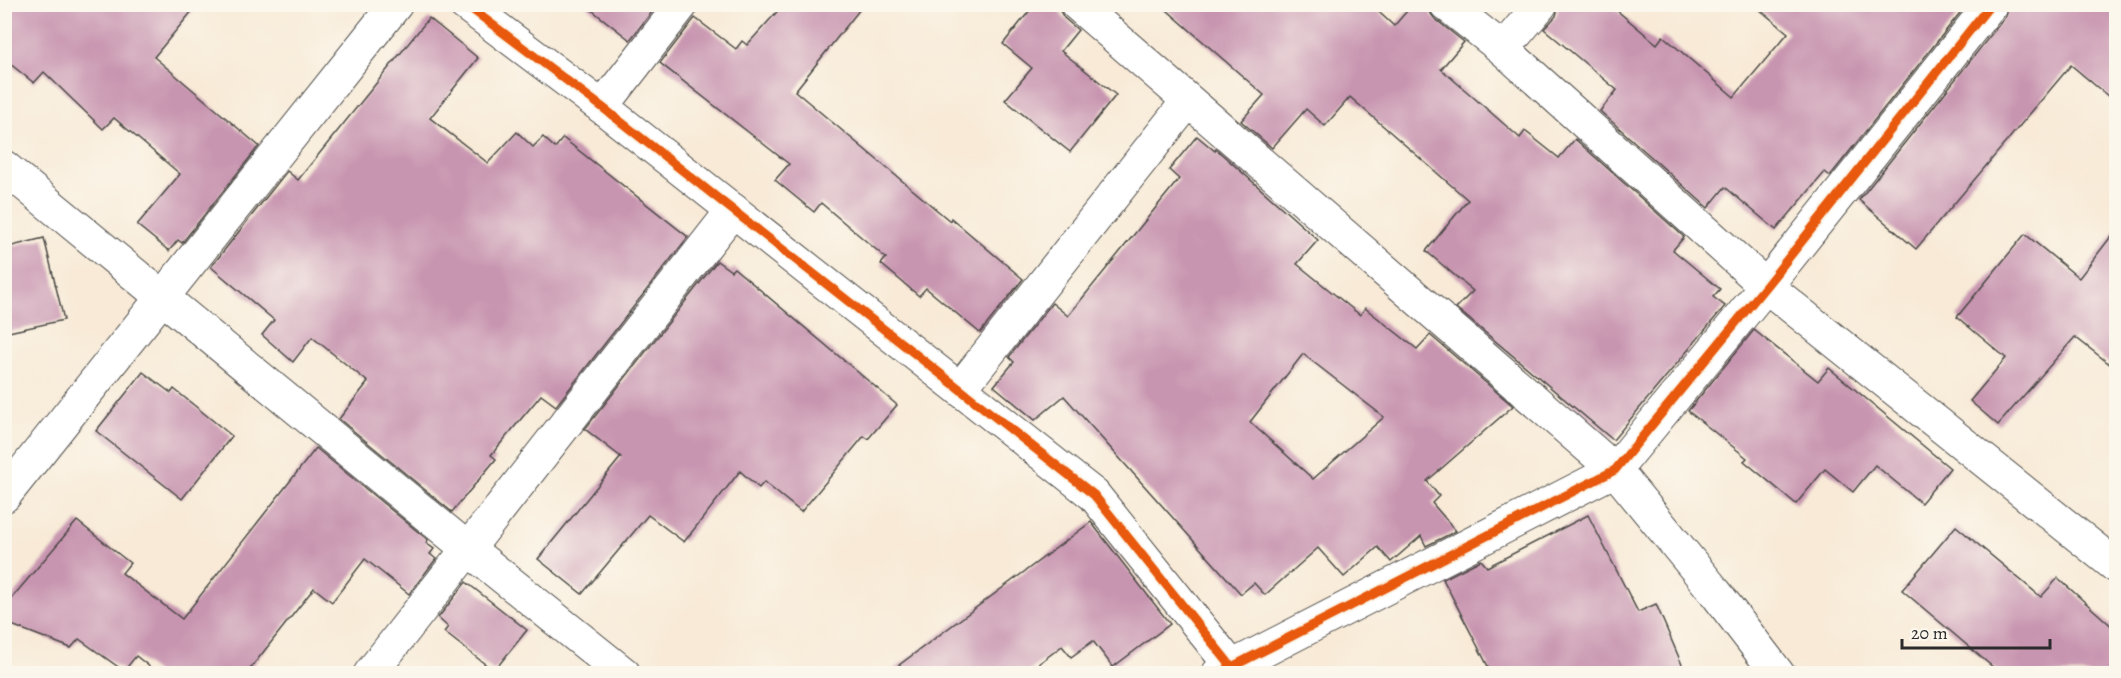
<svg xmlns="http://www.w3.org/2000/svg" width="2121" height="678" font-family="Alegreya,serif">
	<style>
		.building { fill: #c895b0; fill-rule: evenodd }
		.lines { fill: none; stroke-linecap: round; stroke-linejoin: round }
		.street-casing { stroke: #4a4845; stroke-width: 35 }
		.street { stroke: #fff; stroke-width: 33 }
		.cycleway-casing { stroke: #fbf7ec; stroke-width: 13 }
		.cycleway { stroke: #e8590c; stroke-width: 9 }
	</style>
	<rect width="100%" height="100%" fill="#fbf7ec"/>
	<filter id="ink" filterUnits="userSpaceOnUse"><feTurbulence type="fractalNoise" baseFrequency=".0167" numOctaves="2"/><feDisplacementMap in="SourceGraphic" scale="12" xChannelSelector="R" yChannelSelector="G"/><feConvolveMatrix kernelMatrix="1 2 1 2 8 2 1 2 1" color-interpolation-filters="sRGB"/></filter>
	<filter id="wash" filterUnits="userSpaceOnUse"><feTurbulence type="fractalNoise" baseFrequency=".008" numOctaves="4" result="noise"/><feDisplacementMap in="SourceGraphic" scale="24" xChannelSelector="R" yChannelSelector="G"/><feGaussianBlur stdDeviation="1.35" result="paint"/><feColorMatrix in="noise" values="0 0 0 0 0 0 0 0 0 0 0 0 0 0 0 0 0 1.4 0 .05"/><feComposite in="paint" operator="in"/></filter>
	<g filter="url(#wash)">
		<rect width="100%" height="100%" fill="#f8ead7"/>
		<g id="blocks">
			<g class="building">
				<path d="M4,4H198L154,57L259,146L182,243L178,240L169,251L137,225L180,174L114,118L103,129L44,72L34,83L4,59Z"/>
				<path d="M584,4H658L630,40Z"/>
				<path d="M784,4H864L795,91L950,221L951,218L1023,279L980,333L926,288L919,296L881,264L886,258L821,203L814,212L775,180L789,164L660,63L695,18L736,49L742,41L747,45Z"/>
				<path d="M1035,4H1059L1060,11L1064,18L1078,30L1061,51L1116,95L1070,152L1005,100L1032,68L1003,44Z"/>
				<path d="M1160,4H1370L1394,26L1413,4H1428L1429,11L1434,18L1464,42L1441,69L1520,138L1525,131L1559,158L1575,139L1684,237L1673,250L1720,289L1713,297L1725,306L1613,440L1456,308L1473,291L1426,251L1468,200L1350,97L1325,126L1306,109L1272,148L1241,121L1264,95Z"/>
				<path d="M1559,4H1609L1657,44L1663,36L1734,97L1788,33L1753,4H1967L1830,176L1825,172L1776,230L1725,187L1708,208L1600,111L1617,90L1544,29L1556,16Z"/>
				<path d="M2009,4H2116V103L2071,65L1916,249L1859,200L2006,16Z"/>
				<path d="M429,18L478,58L430,118L488,163L517,132L533,147L543,137L555,148L563,138L688,237L556,406L541,395L491,455L496,459L452,512L339,419L368,382L312,337L293,362L262,335L274,320L211,267L287,171L298,180Z"/>
				<path d="M1197,136L1215,151L1216,149L1318,240L1297,264L1360,315L1365,308L1417,349L1430,335L1513,406L1427,481L1439,496L1432,503L1456,531L1426,546L1421,536L1391,562L1378,547L1344,577L1318,548L1265,595L1254,583L1241,594L1064,396L1035,420L994,386L1014,362L1009,357L1052,303L1068,316L1179,179L1169,170ZM1303,354L1384,417L1313,479L1250,422Z"/>
				<path d="M2116,230V369L2075,337L1998,425L1970,401L2006,358L1957,317L2025,234L2079,278Z"/>
				<path d="M44,238L64,320L4,333V248Z"/>
				<path d="M717,261L731,271L734,268L897,405L868,439L864,436L801,512L764,482L759,488L740,471L684,542L648,515L582,594L538,559L621,457L585,429Z"/>
				<path d="M1754,330L1818,381L1829,368L1950,468L1921,503L1875,465L1853,492L1825,469L1796,504L1744,461L1747,458L1688,411Z"/>
				<path d="M143,372L171,393L174,389L232,436L182,499L96,431Z"/>
				<path d="M316,448L428,540L426,543L434,549L430,554L436,559L409,594L365,559L332,602L314,588L246,674H159L136,656L124,671L79,639L71,648L4,622V607L77,521L130,563L122,573L182,619Z"/>
				<path d="M1588,515L1638,612L1656,604L1686,674H1492L1443,579L1481,560L1487,567Z"/>
				<path d="M1091,522L1170,624L1113,667L1093,641L1071,657L1062,646L1025,674H887Z"/>
				<path d="M1956,526L2041,597L2058,578L2116,630V674H2001L1902,590Z"/>
				<path d="M466,582L527,630L494,671L444,632L448,627L438,618Z"/>
			</g>
		</g>
	</g>
	<g filter="url(#ink)">
		<use href="#blocks" fill-opacity="0" stroke="#4a4845" stroke-width="1.5"/>
		<g class="lines">
			<g class="street-casing">
				<g id="street">
					<path d="M465,4L602,107L1094,495L1231,666"/>
					<path d="M1077,4L1615,470L1715,592L1778,674"/>
					<path d="M1446,4L1503,49L1766,286L2116,566"/>
					<path d="M1503,49L1541,4"/>
					<path d="M602,107L682,4"/>
					<path d="M4,167L468,549L624,674"/>
					<path d="M960,389L1188,101"/>
					<path d="M4,496L396,4"/>
					<path d="M370,674L733,210"/>
					<path d="M1218,674L1615,470L1766,286L1991,4"/>
				</g>
			</g>
			<use href="#street" class="street"/>
			<g class="cycleway-casing">
				<g id="cycleway">
					<path d="M465,4L602,107L1094,495L1231,666"/>
					<path d="M1218,674L1615,470L1766,286L1991,4"/>
				</g>
			</g>
			<use href="#cycleway" class="cycleway"/>
		</g>
	</g>
	<rect width="2121" height="678" fill="none" stroke="#fbf7ec" stroke-width="24"/>
	<path d="M1902 639v9h148v-9" fill="none" stroke="#2b2b2b" stroke-width="3"/>
	<text x="1911" y="639" font-size="18" fill="#2b2b2b" stroke="#fbf7ec" stroke-width="4.5" paint-order="stroke">20 m</text>
</svg>
